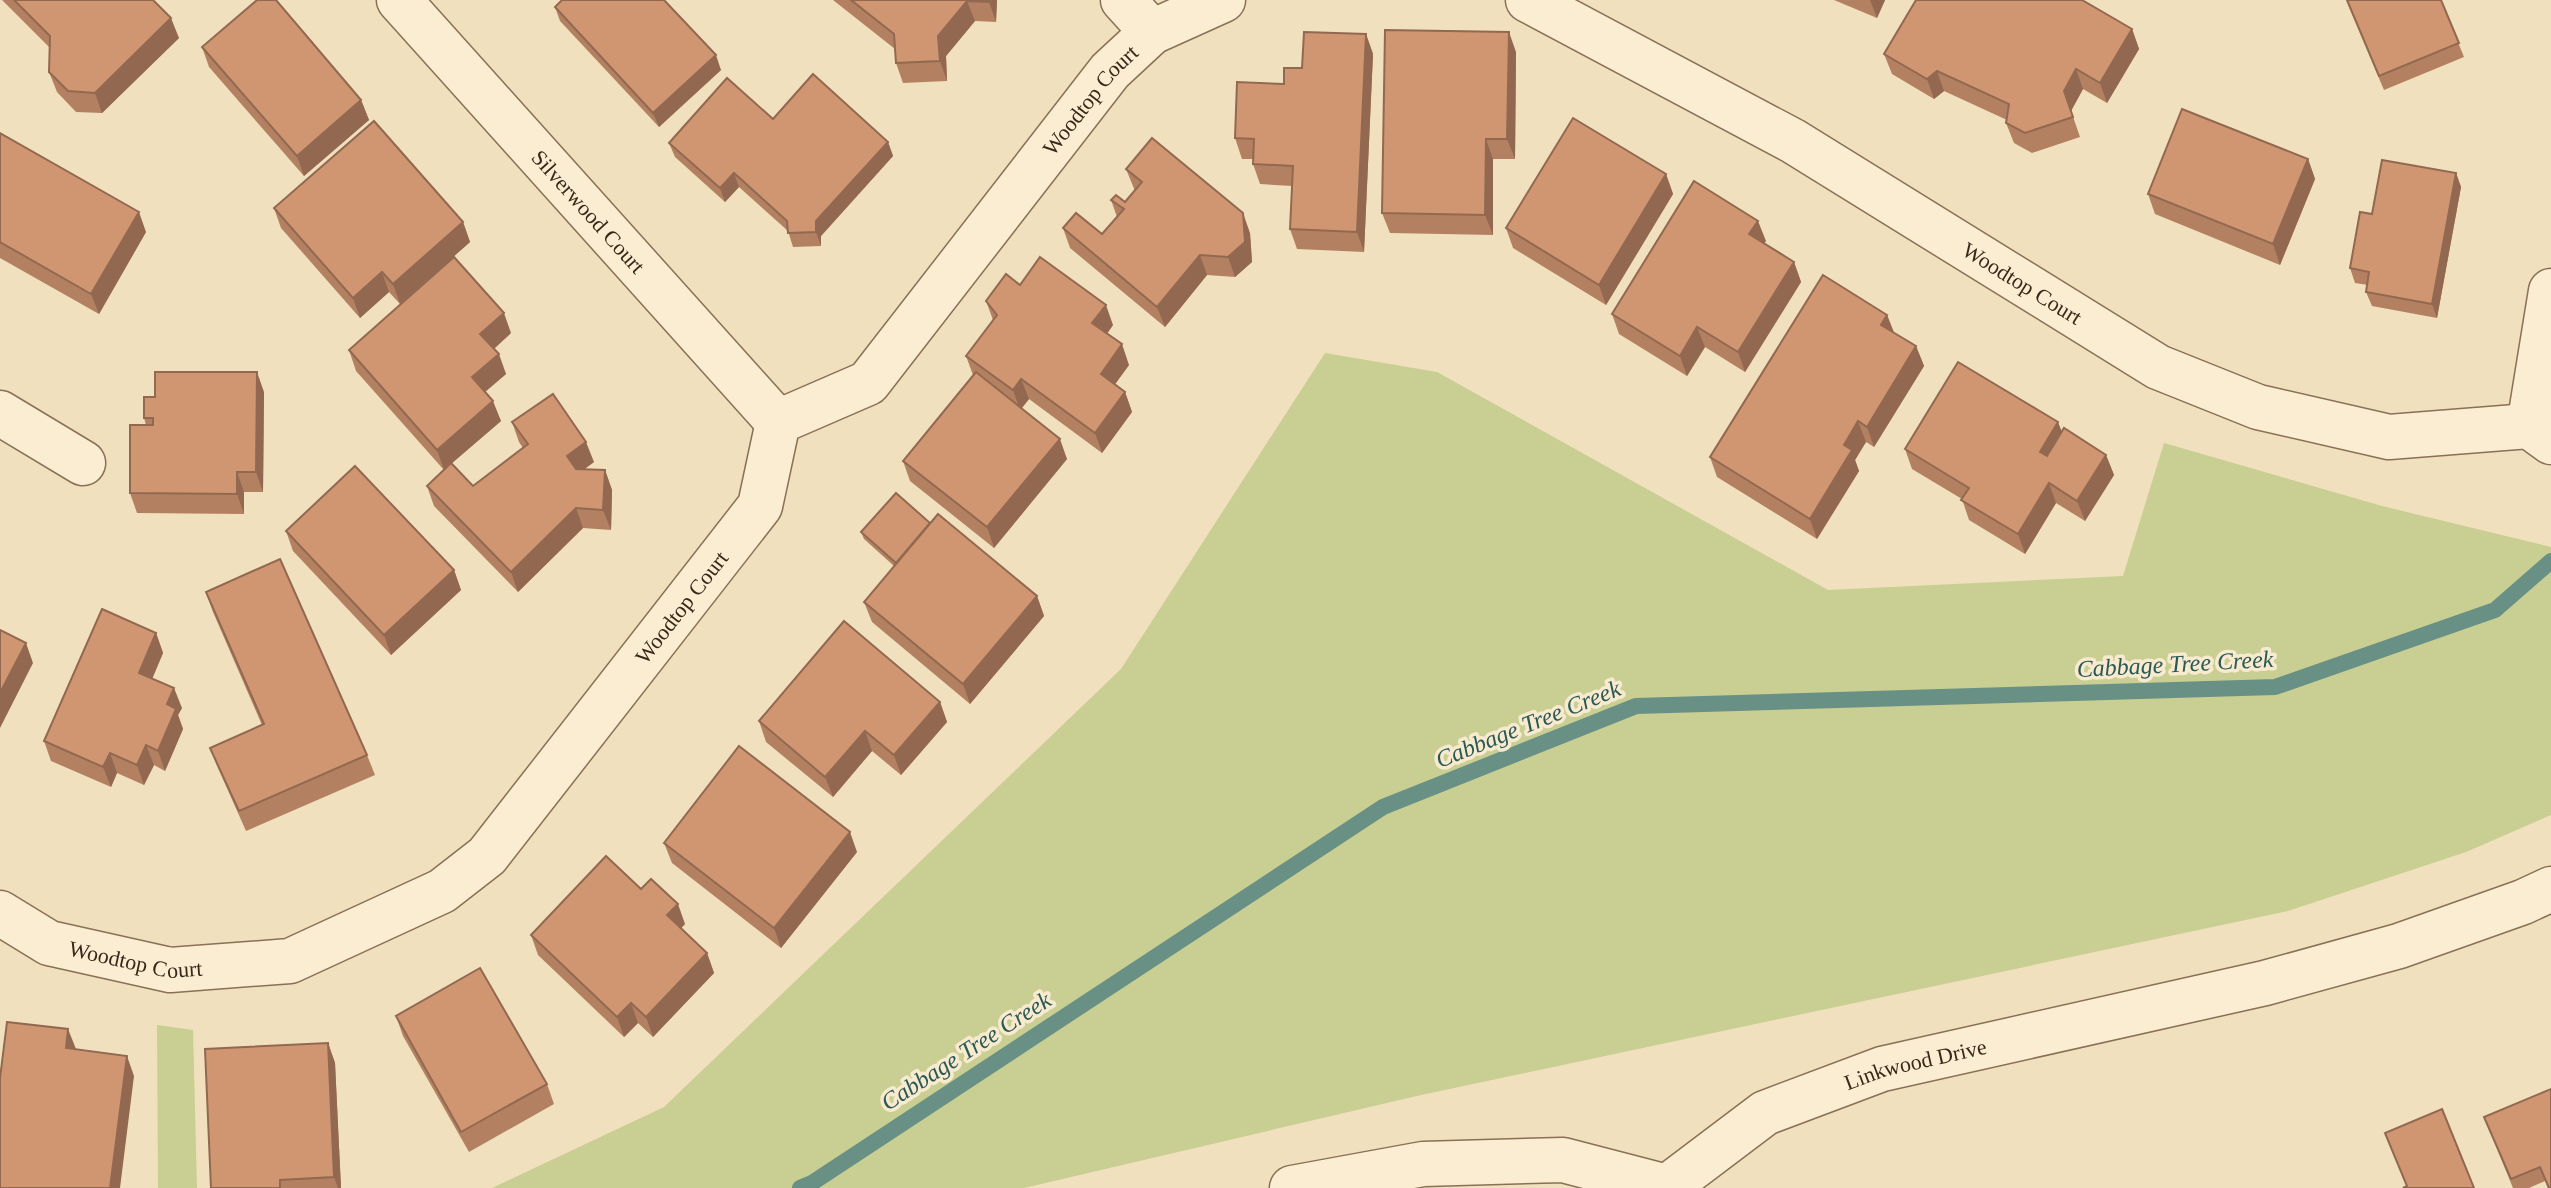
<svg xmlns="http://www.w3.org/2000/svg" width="2551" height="1188" font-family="Georgia,serif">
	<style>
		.green { fill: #c9ce92 }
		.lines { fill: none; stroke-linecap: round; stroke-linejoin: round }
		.stream { stroke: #699085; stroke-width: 16 }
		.street-casing { stroke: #897056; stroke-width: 47 }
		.street { stroke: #fbedd2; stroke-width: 44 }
		.wall { fill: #b38162 }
		.shaded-wall { fill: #926950 }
		.building { fill: #d09672; stroke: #926950; stroke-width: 2 }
		.labels { text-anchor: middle; stroke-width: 7; stroke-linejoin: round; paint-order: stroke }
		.street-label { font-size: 22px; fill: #38281b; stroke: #f7eace }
		.water-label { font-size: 24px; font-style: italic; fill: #2a5954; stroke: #f7eace }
	</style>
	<rect width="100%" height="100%" fill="#f0e0be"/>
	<g class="green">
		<path d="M1325,353L1437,372L1828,590L2123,576L2164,443L2382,506L2551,547V815L2466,852L2288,911L1421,1095L1024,1188H492L664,1107L1121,669Z"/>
		<path d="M157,1025L193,1030L197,1188H158Z"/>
	</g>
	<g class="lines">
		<path class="stream" d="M800,1188L812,1183L1383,807L1636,706L2275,687L2495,610L2551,561"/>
		<g class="street-casing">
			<g id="street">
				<path id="s1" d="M399,0L778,422"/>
				<path d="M1123,0L1152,32"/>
				<path id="s2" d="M1528,0L1793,141L2158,367L2258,407L2389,437L2529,426L2551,442"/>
				<path d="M0,413L83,463"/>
				<path d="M2529,426L2551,291"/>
				<path id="s3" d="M0,913L49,943L170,970L290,961L442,891L487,856L760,506L778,422L868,383L1110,71L1152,32L1223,0"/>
				<path id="s4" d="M1292,1188L1423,1164L1563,1160L1667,1187L1765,1113L1882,1069L2265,983L2399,946L2523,902L2551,889"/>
			</g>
		</g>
		<use href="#street" class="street"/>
	</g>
	<g class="wall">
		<path d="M2,0H153L179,38L102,113L76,112L57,92L49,72L50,48Z"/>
		<path d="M833,0H997L996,22L975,21L946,56L947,81L903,83L896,63L895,49Z"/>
		<path d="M1834,0H1885L1877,18Z"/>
		<path d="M2346,0H2441L2464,57L2384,90Z"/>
		<path d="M555,7L721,70L659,127L560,21Z"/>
		<path d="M2132,29L2139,49L2107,103L2083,89L2071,111L2080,137L2032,153L2014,143L2006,123L2007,120L1944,91L1934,99L1892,74L1884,54Z"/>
		<path d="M1366,34L1373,54L1364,252L1297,249L1290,229L1292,186L1260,184L1253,164V159H1242L1235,138L1284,84L1302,68Z"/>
		<path d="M202,47L361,100L369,120L304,176L209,67Z"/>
		<path d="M1516,52L1515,159H1493V235L1390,233L1382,213Z"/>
		<path d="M773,119L888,142L893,156L821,236V246L793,247L788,231L739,187L725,202L675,157L669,143Z"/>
		<path d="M0,133L146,232L99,314L0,258Z"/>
		<path d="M2308,159L2315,179L2280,265L2155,214L2148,194Z"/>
		<path d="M1126,169L1250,233L1252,262L1235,277L1207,275L1165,327L1070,248L1063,228L1102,234L1117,217L1111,200L1125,202L1135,191Z"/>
		<path d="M2456,173L2461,187L2437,318L2372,306L2366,292L2368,285L2355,283L2350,268Z"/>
		<path d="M1666,174L1673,194L1606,305L1513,248L1506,228Z"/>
		<path d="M274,208L463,222L470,242L400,304L389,292L360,318L281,228Z"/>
		<path d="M1766,241L1764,243L1794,262L1801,282L1745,372L1705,347L1687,376L1619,334L1612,314Z"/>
		<path d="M1020,285L1113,325L1107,334L1129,365L1115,384L1125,392L1132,412L1102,453L1029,399L1022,408L1067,459L994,548L910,481L903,461L973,375L966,356L993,320L986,301Z"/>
		<path d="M1887,315L1894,333L1916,346L1924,366L1874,447L1866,442L1855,460L1859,471L1817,539L1717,477L1710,457Z"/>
		<path d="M511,333L494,349L506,374L485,392L501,421L452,463L473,486L523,448L519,442L512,422L594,462L583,470H605L612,490L611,530L583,528L518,592L434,506L427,486L444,470L356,371L349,350Z"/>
		<path d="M264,392L263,492H244V514L137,513L130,493L146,425L144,418Z"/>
		<path d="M2062,432L2106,455L2114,475L2085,521L2056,503L2025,554L1969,520L1962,499L1912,469L1905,449Z"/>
		<path d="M930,523L1037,596L1044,616L970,704L872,622L864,602L894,566L864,539L861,532Z"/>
		<path d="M286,531L454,570L461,590L391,655L293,551Z"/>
		<path d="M206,592L367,755L375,775L246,831L218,768L210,748L262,725L213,612Z"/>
		<path d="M156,633L163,653L152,679L182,708L178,715L183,729L165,771L154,765L144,785L117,773L111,787L51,761L44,741Z"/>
		<path d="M940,702L947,722L901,775L872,751L833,797L766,742L759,721Z"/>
		<path d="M664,843L857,852L781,948L672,863Z"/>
		<path d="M641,889L685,924L681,928L707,953L714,973L653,1037L638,1023L624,1037L538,955L531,935Z"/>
		<path d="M396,1016L547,1084L554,1104L469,1152L403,1036Z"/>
		<path d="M328,1043L335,1063L341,1188H211Z"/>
		<path d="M2551,1089V1188H2548L2545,1181L2529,1188H2513L2484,1117Z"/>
	</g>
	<g class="shaded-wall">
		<path d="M989,0H997L996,22L989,2Z"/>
		<path d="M1870,0H1885L1877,18Z"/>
		<path d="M967,1L975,21L946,56L947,81L940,61L938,36Z"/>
		<path d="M171,18L179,38L102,113L95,93Z"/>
		<path d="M2132,29L2139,49L2107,103L2100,83Z"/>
		<path d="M1509,32L1516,52L1515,159L1507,139Z"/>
		<path d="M1366,34L1373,54L1364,252L1357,232Z"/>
		<path d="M716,55L721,70L659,127L653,113Z"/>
		<path d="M2076,69L2083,89L2071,111L2080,137L2064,91Z"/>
		<path d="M1937,71L1944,91L1934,99L1927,79Z"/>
		<path d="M361,100L369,120L304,176L297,156Z"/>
		<path d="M1486,139L1493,159V235L1485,215Z"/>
		<path d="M888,142L893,156L821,236V246L816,232V221Z"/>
		<path d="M2308,159L2315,179L2280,265L2273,244Z"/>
		<path d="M734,173L739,187L725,202L720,188Z"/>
		<path d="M2456,173L2461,187L2437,318L2432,304Z"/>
		<path d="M1666,174L1673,194L1606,305L1599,285Z"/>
		<path d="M139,212L146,232L99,314L91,294Z"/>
		<path d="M1243,213L1250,233L1252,262L1235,277L1228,257Z"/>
		<path d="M1758,221L1766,241L1757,254L1749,234Z"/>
		<path d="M463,222L470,242L400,304L393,284Z"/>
		<path d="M1200,255L1207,275L1165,327L1157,307Z"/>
		<path d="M1794,262L1801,282L1745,372L1738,352Z"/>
		<path d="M382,272L389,292L360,318L353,298Z"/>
		<path d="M1106,305L1113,325L1100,343L1092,323Z"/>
		<path d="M504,313L511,333L488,354L480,334Z"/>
		<path d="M1887,315L1895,335L1881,325Z"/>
		<path d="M1697,327L1705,347L1687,376L1680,356Z"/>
		<path d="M1122,344L1129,365L1108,394L1101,374Z"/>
		<path d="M1916,346L1924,366L1874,447L1867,427Z"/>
		<path d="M499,354L506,374L479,397L472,377Z"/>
		<path d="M257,372L264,392L263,492L256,472Z"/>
		<path d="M1021,379L1029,399L1020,410L1013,390Z"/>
		<path d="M1125,392L1132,412L1102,453L1095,433Z"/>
		<path d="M493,401L501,421L444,470L437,450Z"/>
		<path d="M1858,421L1866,442L1855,460L1859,471L1817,539L1810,519L1844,445Z"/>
		<path d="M2058,422L2066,442L2047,472L2040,452Z"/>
		<path d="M1060,439L1067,459L994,548L987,527Z"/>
		<path d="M586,442L594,462L575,476L567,456Z"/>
		<path d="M2106,455L2114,475L2085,521L2077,501Z"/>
		<path d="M605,470L612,490L611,530L603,510Z"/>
		<path d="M237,472L244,492V514L237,494Z"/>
		<path d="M2049,483L2056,503L2025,554L2018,534Z"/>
		<path d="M576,508L583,528L518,592L511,572Z"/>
		<path d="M454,570L461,590L391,655L384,635Z"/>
		<path d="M1037,596L1044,616L970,704L963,684Z"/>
		<path d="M156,633L163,653L146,693L139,673Z"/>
		<path d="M26,643L33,663L0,728V693Z"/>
		<path d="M174,688L182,708L178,715L183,729L165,771L158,751L167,704Z"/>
		<path d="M940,702L947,722L901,775L894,755Z"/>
		<path d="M865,731L872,751L833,797L825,777Z"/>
		<path d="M146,745L154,765L144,785L137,765Z"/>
		<path d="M110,753L117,773L111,787L103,767Z"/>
		<path d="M850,832L857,852L781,948L774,928Z"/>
		<path d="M678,904L685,924L675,935L667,915Z"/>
		<path d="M707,953L714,973L653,1037L646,1017Z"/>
		<path d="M631,1003L638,1023L624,1037L617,1017Z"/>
		<path d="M68,1029L76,1049L66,1048Z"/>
		<path d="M328,1043L335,1063L341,1188H338L334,1177Z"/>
		<path d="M127,1056L134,1076L120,1188H110Z"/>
	</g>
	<g class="building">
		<path d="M14,0H153L171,18L95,93L68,91L49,72L50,36Z"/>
		<path d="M257,0H276L361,100L297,156L202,47Z"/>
		<path d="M562,0H664L716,55L653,113L555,7Z"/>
		<path d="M851,0H989V2L967,1L938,36L940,61L896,63L894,34Z"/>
		<path d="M1916,0H2082L2132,29L2100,83L2076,69L2064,91L2073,117L2025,133L2006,123L2009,104L1937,71L1927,79L1884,54Z"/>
		<path d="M2347,0H2441L2459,43L2379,76Z"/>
		<path d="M1385,30L1509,32L1507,139H1486L1485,215L1382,213Z"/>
		<path d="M1304,32L1366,34L1357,232L1290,229L1293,166L1253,164L1254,139L1235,138L1237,82L1284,84V68H1302Z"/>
		<path d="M813,74L888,142L816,221V232L788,233L787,221L734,173L720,188L669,143L727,78L773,119Z"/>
		<path d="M2182,109L2308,159L2273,244L2148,194Z"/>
		<path d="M1573,118L1666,174L1599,285L1506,228Z"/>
		<path d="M374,121L463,222L393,284L382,272L353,298L274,208Z"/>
		<path d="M0,133L139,212L91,294L0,242Z"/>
		<path d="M1152,138L1243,213L1245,242L1228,257L1200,255L1157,307L1063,228L1076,213L1102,234L1124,209L1111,200L1116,195L1125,202L1142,182L1126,169Z"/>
		<path d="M2382,160L2456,173L2432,304L2366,292L2369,272L2350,268L2360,212L2372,214Z"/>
		<path d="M1694,181L1758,221L1749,234L1794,262L1738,352L1697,327L1680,356L1612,314Z"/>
		<path d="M454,257L504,313L480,334L499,354L472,377L493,401L437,450L349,350Z"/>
		<path d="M1040,257L1106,305L1092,323L1122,344L1101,374L1125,392L1095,433L1021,379L1013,390L966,356L997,315L986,301L1006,274L1020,285Z"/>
		<path d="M1823,275L1887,315L1881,325L1916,346L1867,427L1858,421L1844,445L1852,450L1810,519L1710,457Z"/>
		<path d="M1958,362L2058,422L2040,452L2047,456L2064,428L2106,455L2077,501L2049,483L2018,534L1961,500L1969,488L1905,449Z"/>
		<path d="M155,372H257L256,472H237V494L130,493V425H153V418H144V397H155Z"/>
		<path d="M976,372L1060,439L987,527L903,461Z"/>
		<path d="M553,394L586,442L567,456L576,469L605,470L603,510L576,508L511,572L427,486L451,463L473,486L528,444L512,422Z"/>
		<path d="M355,466L454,570L384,635L286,531Z"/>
		<path d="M896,493L930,523L896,563L861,532Z"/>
		<path d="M938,514L1037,596L963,684L864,602Z"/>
		<path d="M280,559L367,755L239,811L210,748L264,724L206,592Z"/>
		<path d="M102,609L156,633L139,673L174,688L167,704L176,709L158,751L146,745L137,765L110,753L103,767L44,741Z"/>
		<path d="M844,621L940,702L894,755L865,731L825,777L759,721Z"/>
		<path d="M0,630L26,643L0,693Z"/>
		<path d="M739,746L850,832L774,928L664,843Z"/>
		<path d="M606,856L641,889L651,879L678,904L667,915L707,953L646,1017L631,1003L617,1017L531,935Z"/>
		<path d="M480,968L547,1084L461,1132L396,1016Z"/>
		<path d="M7,1022L68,1029L66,1048L127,1056L110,1188H0V1078Z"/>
		<path d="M328,1043L334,1177L280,1180V1188H211L205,1049Z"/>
		<path d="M2551,1089V1188H2549L2540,1167L2511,1179L2484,1117Z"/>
		<path d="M2442,1109L2474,1188H2403L2407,1186L2385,1133Z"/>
	</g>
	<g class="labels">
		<g class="street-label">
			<text dy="8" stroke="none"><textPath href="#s3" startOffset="1514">Woodtop Court</textPath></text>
			<text dy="8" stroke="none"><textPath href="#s1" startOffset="284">Silverwood Court</textPath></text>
			<text dy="8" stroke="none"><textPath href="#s2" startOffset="570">Woodtop Court</textPath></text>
			<text dy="8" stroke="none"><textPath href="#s3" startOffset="842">Woodtop Court</textPath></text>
			<text dy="8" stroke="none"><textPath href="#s3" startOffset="146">Woodtop Court</textPath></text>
			<text dy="8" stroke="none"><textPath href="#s4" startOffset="662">Linkwood Drive</textPath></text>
		</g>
		<g class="water-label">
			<text transform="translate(2175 664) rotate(-3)" y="8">Cabbage Tree Creek</text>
			<text transform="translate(1528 724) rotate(-22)" y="8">Cabbage Tree Creek</text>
			<text transform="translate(966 1051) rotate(-33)" y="8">Cabbage Tree Creek</text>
		</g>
	</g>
</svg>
